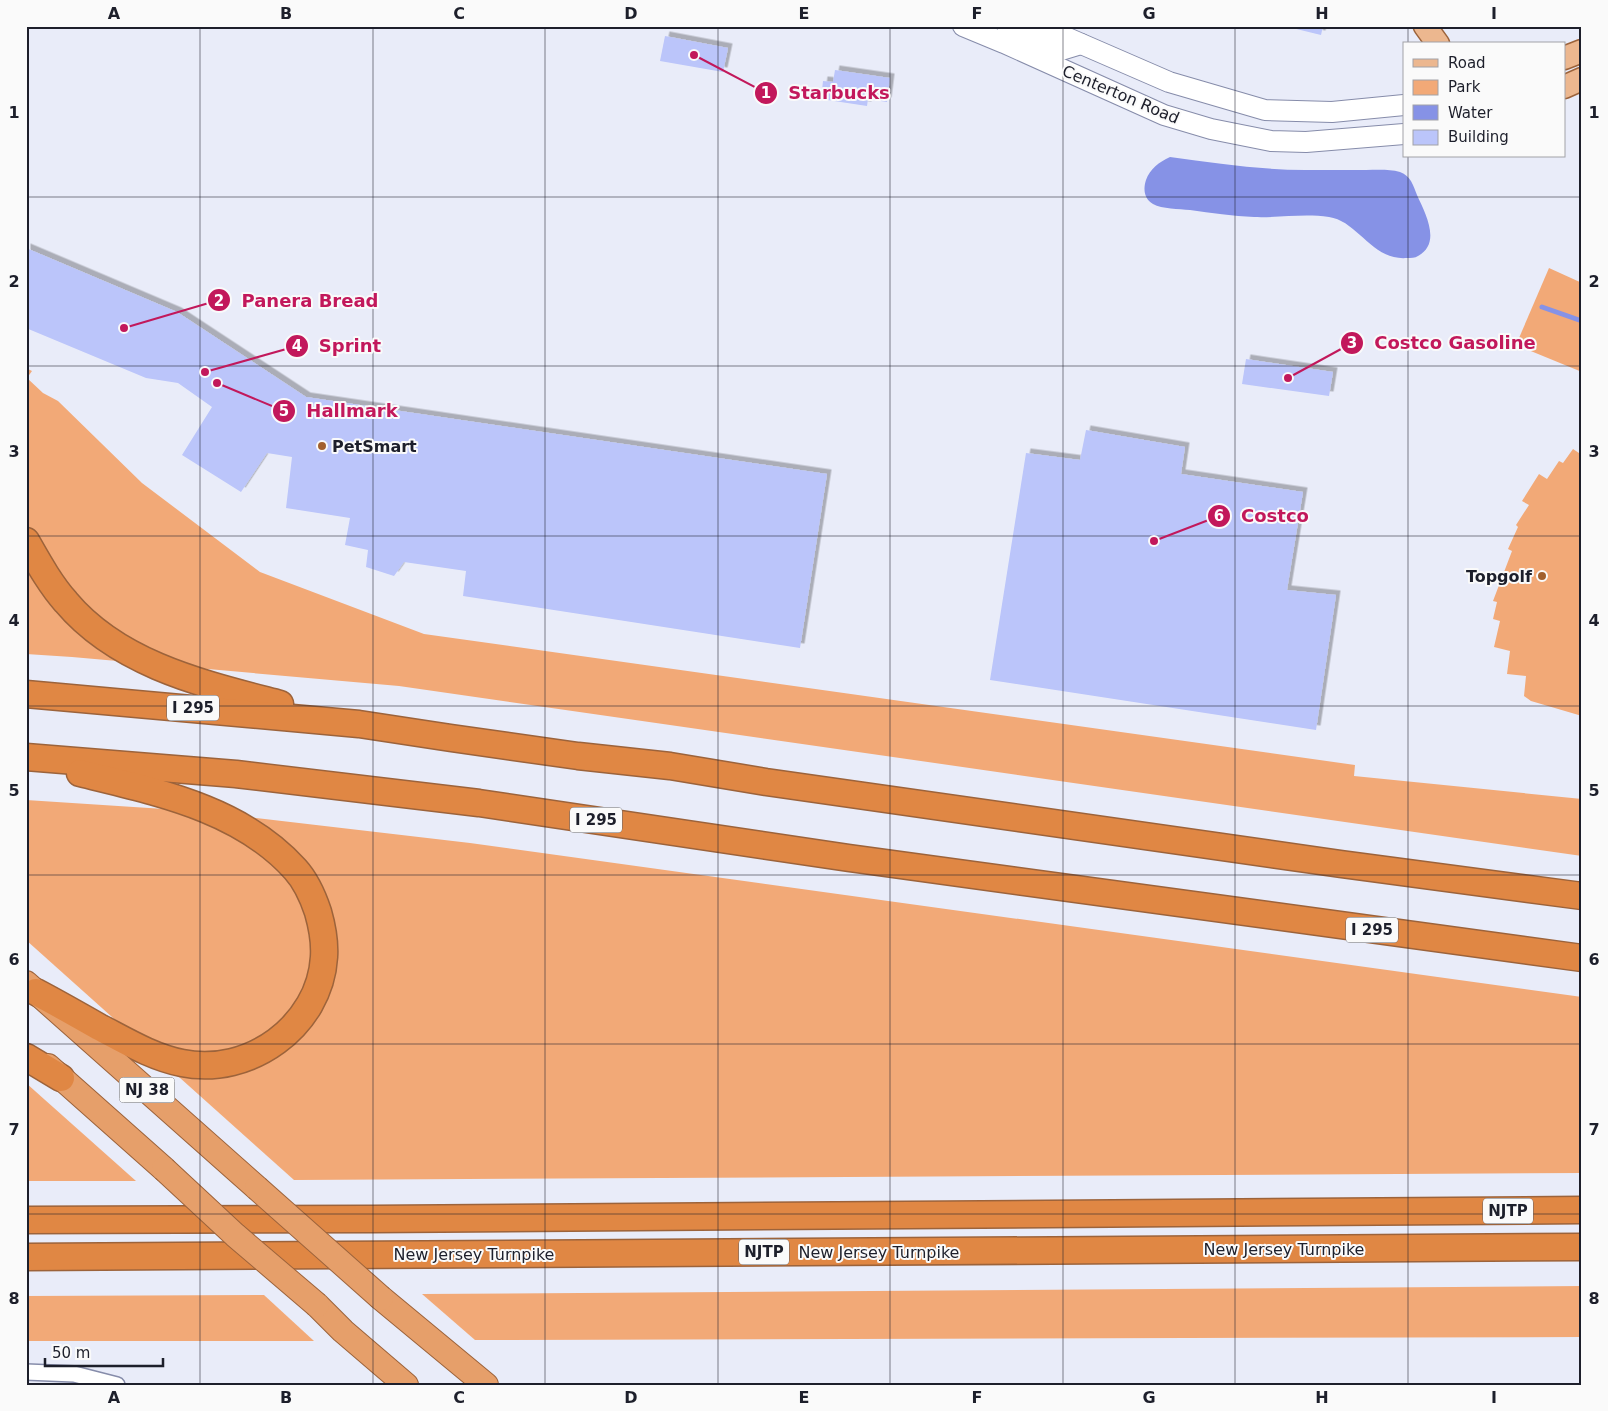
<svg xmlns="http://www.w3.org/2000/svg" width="1608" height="1411" font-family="'DejaVu Sans',sans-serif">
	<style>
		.green { fill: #f2a977 }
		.water { fill: #8692e6 }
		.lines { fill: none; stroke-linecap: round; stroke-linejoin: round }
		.stream { stroke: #8692e6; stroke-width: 5 }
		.building { fill: #bbc5fa; filter: url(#shadow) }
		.minor-casing { stroke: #868caa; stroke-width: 18 }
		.secondary-casing { stroke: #868caa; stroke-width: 22 }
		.primary-casing { stroke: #9c633b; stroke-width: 25 }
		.trunk-casing { stroke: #9c633b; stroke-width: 26 }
		.motorway-casing { stroke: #9c633b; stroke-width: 29 }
		.minor { stroke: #fff; stroke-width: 15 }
		.secondary { stroke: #fff; stroke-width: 20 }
		.primary { stroke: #ecb78f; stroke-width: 22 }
		.trunk { stroke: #e69f6a; stroke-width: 24 }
		.motorway { stroke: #e08744; stroke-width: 26 }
		.trunk-bridge-casing { stroke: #9c633b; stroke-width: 26; stroke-linecap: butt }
		.trunk-bridge { stroke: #e69f6a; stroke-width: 24 }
		.grid { fill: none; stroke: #1d1f2b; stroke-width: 1; stroke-opacity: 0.55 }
		.poi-dot { fill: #a2602e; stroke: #fafafa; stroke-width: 2 }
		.labels { text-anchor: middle; stroke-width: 4; stroke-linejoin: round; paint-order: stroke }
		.shield { fill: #fafafa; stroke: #5f6169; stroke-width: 1 }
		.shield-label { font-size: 15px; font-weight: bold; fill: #1d1f2b }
		.street-label { font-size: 16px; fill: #1d1f2b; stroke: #fafafa }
		.poi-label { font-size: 16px; font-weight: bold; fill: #1d1f2b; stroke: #fafafa; text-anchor: start }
		.leader { fill: none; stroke: #c2185b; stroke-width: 2 }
		.callout-dot { fill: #c2185b; stroke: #fafafa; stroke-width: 2 }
		.mark-label { font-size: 15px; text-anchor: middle; font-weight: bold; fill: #fff }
		.callout-label { font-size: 18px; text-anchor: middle; font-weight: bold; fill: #c2185b; stroke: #fafafa; stroke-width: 4; stroke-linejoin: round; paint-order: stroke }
		.neatline { fill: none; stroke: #1d1f2b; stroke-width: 2 }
		.grid-label { font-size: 16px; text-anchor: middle; font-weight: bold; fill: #1d1f2b }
	</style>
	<defs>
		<filter id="shadow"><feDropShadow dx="4.5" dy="-4.5" stdDeviation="0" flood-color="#0004"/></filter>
	</defs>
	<rect width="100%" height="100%" fill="#e9ecf9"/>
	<g class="green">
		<path d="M1549,268L1582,283V372L1516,345Z"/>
		<path d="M26,368L32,371L27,378L43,393L58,401L142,483L260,572L424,634L1355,765L1354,776L1582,799V856L399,686L72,657L26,654Z"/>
		<path d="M1573,449L1582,455V716L1531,701L1524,696L1526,676L1507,674L1510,651L1494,647L1500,621L1493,619L1497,602L1493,601L1512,551L1508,549L1518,527L1516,525L1529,505L1522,501L1539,474L1547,479L1559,461L1563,463Z"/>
		<path d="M26,800L195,811L470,843L1582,997V1173L294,1180L26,940Z"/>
		<path d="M26,1083L136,1181H26Z"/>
		<path d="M1582,1286V1337L475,1340L422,1294Z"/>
		<path d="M264,1295L314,1341H26V1296Z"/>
	</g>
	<path class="water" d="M1170,157C1215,163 1260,170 1305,170C1325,170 1346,170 1366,170C1377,170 1389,169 1400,172C1411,176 1413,185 1417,195C1425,213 1442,243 1418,256C1415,258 1411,258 1407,258C1372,261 1358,221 1329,217C1304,213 1279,218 1254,217C1233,216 1211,213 1190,210C1179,209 1162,209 1153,204C1144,199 1143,189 1146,180C1150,169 1159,162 1170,157Z"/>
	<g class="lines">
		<path class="stream" d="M1542,307L1582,321"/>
	</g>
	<g class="building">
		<path d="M1284,26H1323L1321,35Z"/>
		<path d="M665,36L728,48L723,72L660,61Z"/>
		<path d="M835,70L890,78L887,102L868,99L867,106L821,99L823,81L833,82Z"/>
		<path d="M26,248L177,312L306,397L827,474L800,648L463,596L466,571L404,562L394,576L366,567L368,550L345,545L350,518L286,508L292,457L267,453L241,492L182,455L212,407L178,383L146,378L26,328Z"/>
		<path d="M1246,359L1333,372L1329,396L1242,384Z"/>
		<path d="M1086,430L1185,447L1181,474L1303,492L1287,590L1336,595L1316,730L990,680L1026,453L1080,460Z"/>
	</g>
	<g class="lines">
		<g class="minor-casing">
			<path id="minor" d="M26,1372L74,1374L117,1385"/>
		</g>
		<g class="secondary-casing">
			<g id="secondary">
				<path d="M963,26L1004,43L1164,115L1211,129L1271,141L1306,142L1404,134"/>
				<path d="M1040,26L1169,82L1265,110L1332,112L1404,105"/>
				<path d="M1008,30L1058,51L1081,44"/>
			</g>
		</g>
		<g class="primary-casing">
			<g id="primary">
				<path d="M1425,26L1438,44"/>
				<path d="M1564,58L1582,51"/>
				<path d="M1564,87L1582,79"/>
			</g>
		</g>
		<g class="trunk-casing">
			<g id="trunk">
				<path d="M26,983L257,1188"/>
				<path d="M48,1066L164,1169"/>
				<path d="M381,1298L486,1385"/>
				<path d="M317,1305L343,1331L406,1385"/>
			</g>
		</g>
		<g class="motorway-casing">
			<g id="motorway">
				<path d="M26,541C38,562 50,584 66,602C119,665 204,684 280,704"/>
				<path d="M26,694L359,724L451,738L578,756L670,766L766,782L1341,864L1582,896"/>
				<path d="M26,757L236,774L479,803L849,858L1582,958"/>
				<path d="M36,992C57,1003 78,1015 99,1027C126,1041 152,1057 182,1063C249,1077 320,1026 324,957C325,942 322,926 318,912C313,897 306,881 295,869C240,808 156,792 80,773"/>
				<path d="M26,1057L61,1078"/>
				<path d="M26,1220L373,1219L1582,1210"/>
				<path d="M26,1257L1582,1247"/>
			</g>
		</g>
		<use href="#minor" class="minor"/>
		<use href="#secondary" class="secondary"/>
		<use href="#primary" class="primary"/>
		<use href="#trunk" class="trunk"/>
		<use href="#motorway" class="motorway"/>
		<g class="trunk-bridge-casing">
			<g id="trunk-bridge">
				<path d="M164,1169L235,1235L317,1305"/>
				<path d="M257,1188L381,1298"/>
			</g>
		</g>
		<use href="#trunk-bridge" class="trunk-bridge"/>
	</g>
	<path class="grid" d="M200,26V1385M373,26V1385M545,26V1385M718,26V1385M890,26V1385M1063,26V1385M1235,26V1385M1408,26V44M1408,156V1385M26,197H1582M26,366H1582M26,536H1582M26,706H1582M26,875H1582M26,1044H1582M26,1214H1582"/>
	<g class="poi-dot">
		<circle cx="322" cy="446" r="5"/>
		<circle cx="1542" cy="576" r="5"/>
	</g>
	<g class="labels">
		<g class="shield">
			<rect x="167" y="695.5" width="52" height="25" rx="4"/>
			<rect x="570" y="807.5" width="52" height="25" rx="4"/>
			<rect x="1346" y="917.5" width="52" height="25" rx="4"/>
			<rect x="119.5" y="1077.5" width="55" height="25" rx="4"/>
			<rect x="1483" y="1198.5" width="50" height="25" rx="4"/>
			<rect x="739" y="1239.5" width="50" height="25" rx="4"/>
		</g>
		<g class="shield-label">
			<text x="193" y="713">I 295</text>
			<text x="596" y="825">I 295</text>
			<text x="1372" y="935">I 295</text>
			<text x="147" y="1095">NJ 38</text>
			<text x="1508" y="1216">NJTP</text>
			<text x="764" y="1257">NJTP</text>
		</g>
		<g class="street-label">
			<text transform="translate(1121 94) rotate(23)" y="6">Centerton Road</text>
			<text x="1284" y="1255">New Jersey Turnpike</text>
			<text x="879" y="1258">New Jersey Turnpike</text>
			<text x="474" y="1260">New Jersey Turnpike</text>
		</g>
		<g class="poi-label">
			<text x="332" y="452">PetSmart</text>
			<text x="1532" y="582" text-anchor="end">Topgolf</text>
		</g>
	</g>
	<path class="leader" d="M694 55L766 93M124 328L219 300M1288 378L1352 343M205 372L297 346M217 383L284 411M1154 541L1219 516"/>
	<g class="callout-dot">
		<circle cx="694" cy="55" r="5"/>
		<circle cx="124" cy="328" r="5"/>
		<circle cx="1288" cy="378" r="5"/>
		<circle cx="205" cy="372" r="5"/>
		<circle cx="217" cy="383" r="5"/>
		<circle cx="1154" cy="541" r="5"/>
		<circle cx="766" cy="93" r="12"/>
		<circle cx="219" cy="300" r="12"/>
		<circle cx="1352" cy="343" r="12"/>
		<circle cx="297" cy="346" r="12"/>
		<circle cx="284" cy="411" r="12"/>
		<circle cx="1219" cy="516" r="12"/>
	</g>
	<g class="mark-label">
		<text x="766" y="98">1</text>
		<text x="219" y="306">2</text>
		<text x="1352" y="348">3</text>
		<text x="297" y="351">4</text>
		<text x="284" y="416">5</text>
		<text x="1219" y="521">6</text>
	</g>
	<g class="callout-label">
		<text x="839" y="99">Starbucks</text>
		<text x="310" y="307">Panera Bread</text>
		<text x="1455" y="349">Costco Gasoline</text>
		<text x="350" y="352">Sprint</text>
		<text x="352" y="417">Hallmark</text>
		<text x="1275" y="522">Costco</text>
	</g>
	<rect width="1608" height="1411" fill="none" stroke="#fafafa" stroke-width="55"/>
	<rect x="1403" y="42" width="162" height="115" fill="#fafafa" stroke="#a2a2a7"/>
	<rect x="1413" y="59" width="25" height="8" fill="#ecb78f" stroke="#a2a2a7"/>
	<text x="1448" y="68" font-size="15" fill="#1d1f2b">Road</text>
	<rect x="1413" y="80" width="25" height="15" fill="#f2a977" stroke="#a2a2a7"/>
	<text x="1448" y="92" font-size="15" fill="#1d1f2b">Park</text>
	<rect x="1413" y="105" width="25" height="15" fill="#8692e6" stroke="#a2a2a7"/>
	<text x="1448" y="118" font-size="15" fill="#1d1f2b">Water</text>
	<rect x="1413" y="130" width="25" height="15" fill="#bbc5fa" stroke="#a2a2a7"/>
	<text x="1448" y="142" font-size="15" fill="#1d1f2b">Building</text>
	<path d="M45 1358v8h118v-8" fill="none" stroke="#1d1f2b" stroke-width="2.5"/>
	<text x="52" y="1358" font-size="15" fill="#1d1f2b" stroke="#fafafa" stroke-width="4" paint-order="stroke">50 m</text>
	<rect x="28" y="28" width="1552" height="1356" class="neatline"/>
	<g class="grid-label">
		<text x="114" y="19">A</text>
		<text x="286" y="19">B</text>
		<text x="459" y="19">C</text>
		<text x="631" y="19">D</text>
		<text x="804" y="19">E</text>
		<text x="977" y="19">F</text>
		<text x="1149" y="19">G</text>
		<text x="1322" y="19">H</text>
		<text x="1494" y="19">I</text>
		<text x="14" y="118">1</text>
		<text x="1594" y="118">1</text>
		<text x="14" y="287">2</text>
		<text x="1594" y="287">2</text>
		<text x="14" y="457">3</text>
		<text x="1594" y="457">3</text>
		<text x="14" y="626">4</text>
		<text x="1594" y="626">4</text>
		<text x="14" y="796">5</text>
		<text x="1594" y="796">5</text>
		<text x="14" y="965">6</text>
		<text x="1594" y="965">6</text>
		<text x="14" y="1135">7</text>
		<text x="1594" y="1135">7</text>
		<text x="14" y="1304">8</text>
		<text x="1594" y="1304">8</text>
		<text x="114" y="1403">A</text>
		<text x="286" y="1403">B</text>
		<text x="459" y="1403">C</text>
		<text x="631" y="1403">D</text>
		<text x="804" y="1403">E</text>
		<text x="977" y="1403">F</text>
		<text x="1149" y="1403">G</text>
		<text x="1322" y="1403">H</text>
		<text x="1494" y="1403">I</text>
	</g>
</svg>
